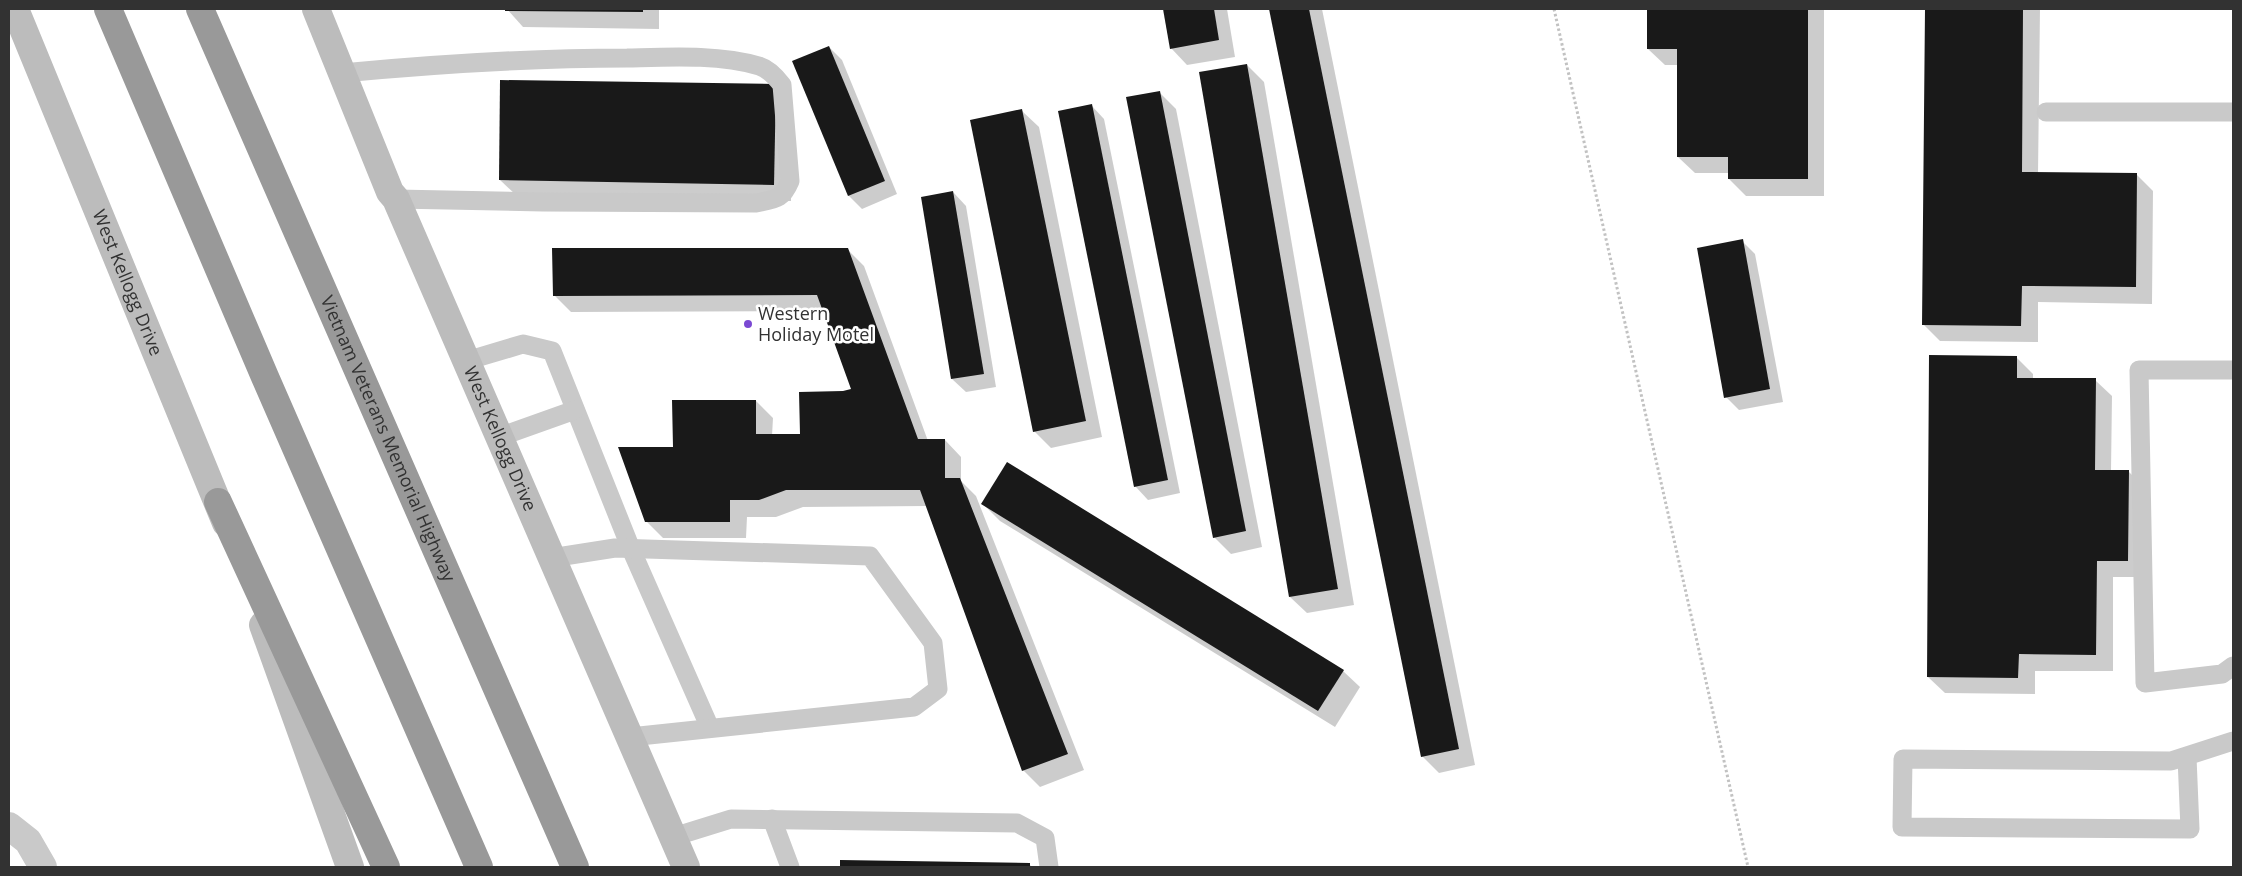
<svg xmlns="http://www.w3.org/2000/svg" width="2242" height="876" font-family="'Open Sans',sans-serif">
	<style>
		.shadow { fill: #0003 }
		.building { fill: #191919 }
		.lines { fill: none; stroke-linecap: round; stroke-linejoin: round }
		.path { stroke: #c2c2c2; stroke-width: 3; stroke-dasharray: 2.5 2.5; stroke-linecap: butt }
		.service { stroke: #c9c9c9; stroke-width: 19 }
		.minor { stroke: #c9c9c9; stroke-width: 28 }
		.secondary { stroke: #bcbcbc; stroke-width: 28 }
		.motorway { stroke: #999; stroke-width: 28 }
		.poi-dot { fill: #7b49d3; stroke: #fff; stroke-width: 2 }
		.labels { text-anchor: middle; stroke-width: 5; stroke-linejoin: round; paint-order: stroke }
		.street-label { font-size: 18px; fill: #323232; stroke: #fff }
		.poi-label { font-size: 18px; fill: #323232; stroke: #fff; text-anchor: start }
	</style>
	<rect width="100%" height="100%" fill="#fff"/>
	<g class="shadow">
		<path d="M507,9H659V29L523,27Z"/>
		<path d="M1164,9H1227L1235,57L1187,65L1171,48Z"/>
		<path d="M1270,9H1322L1475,765L1439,773L1422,756Z"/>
		<path d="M1648,9H1824V196H1746L1729,179V173H1695L1678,157V65H1665L1648,49Z"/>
		<path d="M1927,9H2040L2038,174L2137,175L2153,191L2152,304L2038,302V342L1940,341L1924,325Z"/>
		<path d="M829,47L842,60L897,194L862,209L849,196Z"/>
		<path d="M1247,65L1264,82L1354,605L1307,613L1290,597Z"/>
		<path d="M1159,92L1176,109L1262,547L1231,554L1214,537Z"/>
		<path d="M792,102L791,201L517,196L500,180Z"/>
		<path d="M1091,105L1104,119L1180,493L1148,500L1135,486Z"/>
		<path d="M1022,111L1039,127L1102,437L1051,448L1034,431Z"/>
		<path d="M953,192L966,206L996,387L966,392L952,379Z"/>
		<path d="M1742,241L1755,254L1783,402L1739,410L1726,397Z"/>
		<path d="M847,249L864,266L928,441L945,440L961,457V481L976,496L1084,770L1040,787L1023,770L927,506L803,507L776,517H747L746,538H663L646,521L674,449L756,401L773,418L772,436H801L844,393L853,389L824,311L571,312L554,295Z"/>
		<path d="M2016,357L2033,374V379L2095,380L2112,396L2111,471H2128L2145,488L2144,577H2113V671H2035V694L1945,693L1928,677Z"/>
		<path d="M983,504L1343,671L1360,687L1335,727L1000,521Z"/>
		<path d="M841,862L1030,865L1032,867H841Z"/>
	</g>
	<g class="building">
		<path d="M505,9H643V12L505,11Z"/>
		<path d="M1163,9H1214L1219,40L1170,49Z"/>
		<path d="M1269,9H1309L1459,749L1421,757Z"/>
		<path d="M1647,9H1808V179H1728V157H1677V49H1647Z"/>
		<path d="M1925,9H2023L2022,172L2137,173L2136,287L2022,286L2021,326L1922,325Z"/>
		<path d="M829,46L885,181L848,196L792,61Z"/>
		<path d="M1247,64L1338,589L1289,597L1199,72Z"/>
		<path d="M500,80L776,84L774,185L499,180Z"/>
		<path d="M1160,91L1246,531L1213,538L1126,97Z"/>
		<path d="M1092,104L1168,480L1134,487L1058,111Z"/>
		<path d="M1022,109L1086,421L1033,432L970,120Z"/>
		<path d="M953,191L984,374L951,379L921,197Z"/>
		<path d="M1743,239L1770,389L1724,398L1697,248Z"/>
		<path d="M552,248H848L918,439H945V478H960L1068,754L1022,771L920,490H786L759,500H730V522H645L618,447H673L672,400H756V434H800L799,392L843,391L851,389L817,295L553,296Z"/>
		<path d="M1929,355L2017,356V378H2096L2095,470H2129L2128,561H2097L2096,655L2019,654L2018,678L1927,677Z"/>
		<path d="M1007,462L1344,670L1318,711L981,504Z"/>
		<path d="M840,860L1030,863V867H840Z"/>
	</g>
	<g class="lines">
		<path class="path" d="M1554,9L1748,867"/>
		<g class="service">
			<path d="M342,73C437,64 531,58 627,58C668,57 719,54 759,66C769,69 776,77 782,85L790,181C782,200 775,199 756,203L543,202L396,199"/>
			<path d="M2046,112H2233"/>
			<path d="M466,361L523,344L552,351L631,549L710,728"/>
			<path d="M2233,370H2139L2145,683L2222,674L2233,666"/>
			<path d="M499,437L575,410"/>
			<path d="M551,558L615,548L870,556L933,643L938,689L914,707L630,737"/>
			<path d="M2187,757L2190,829L1902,827L1903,759L2171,761L2233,741"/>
			<path d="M772,819L790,867"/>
			<path d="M673,837L731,819L1017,823L1045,838L1049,867"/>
		</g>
		<path class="minor" d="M9,826L28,841L43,867"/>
		<g class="secondary">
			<path id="s1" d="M15,9L226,523"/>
			<path id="s2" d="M316,9L390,192L396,199L686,867"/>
			<path d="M263,625L350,867"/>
		</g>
		<g class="motorway">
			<path d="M108,9L265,377L479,867"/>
			<path id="s3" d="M200,9L575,867"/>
			<path d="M218,502L386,867"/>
		</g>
	</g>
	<circle class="poi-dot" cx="748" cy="324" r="5"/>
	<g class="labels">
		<g class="street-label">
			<text dy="6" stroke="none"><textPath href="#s1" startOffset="296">West Kellogg Drive</textPath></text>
			<text dy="6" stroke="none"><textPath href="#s3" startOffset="469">Vietnam Veterans Memorial Highway</textPath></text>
			<text dy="6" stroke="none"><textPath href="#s2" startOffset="468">West Kellogg Drive</textPath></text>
		</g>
		<g class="poi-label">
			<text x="758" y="320">Western<tspan x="758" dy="21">Holiday Motel</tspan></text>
		</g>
	</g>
	<rect width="2242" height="876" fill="none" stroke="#323232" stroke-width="20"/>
</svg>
